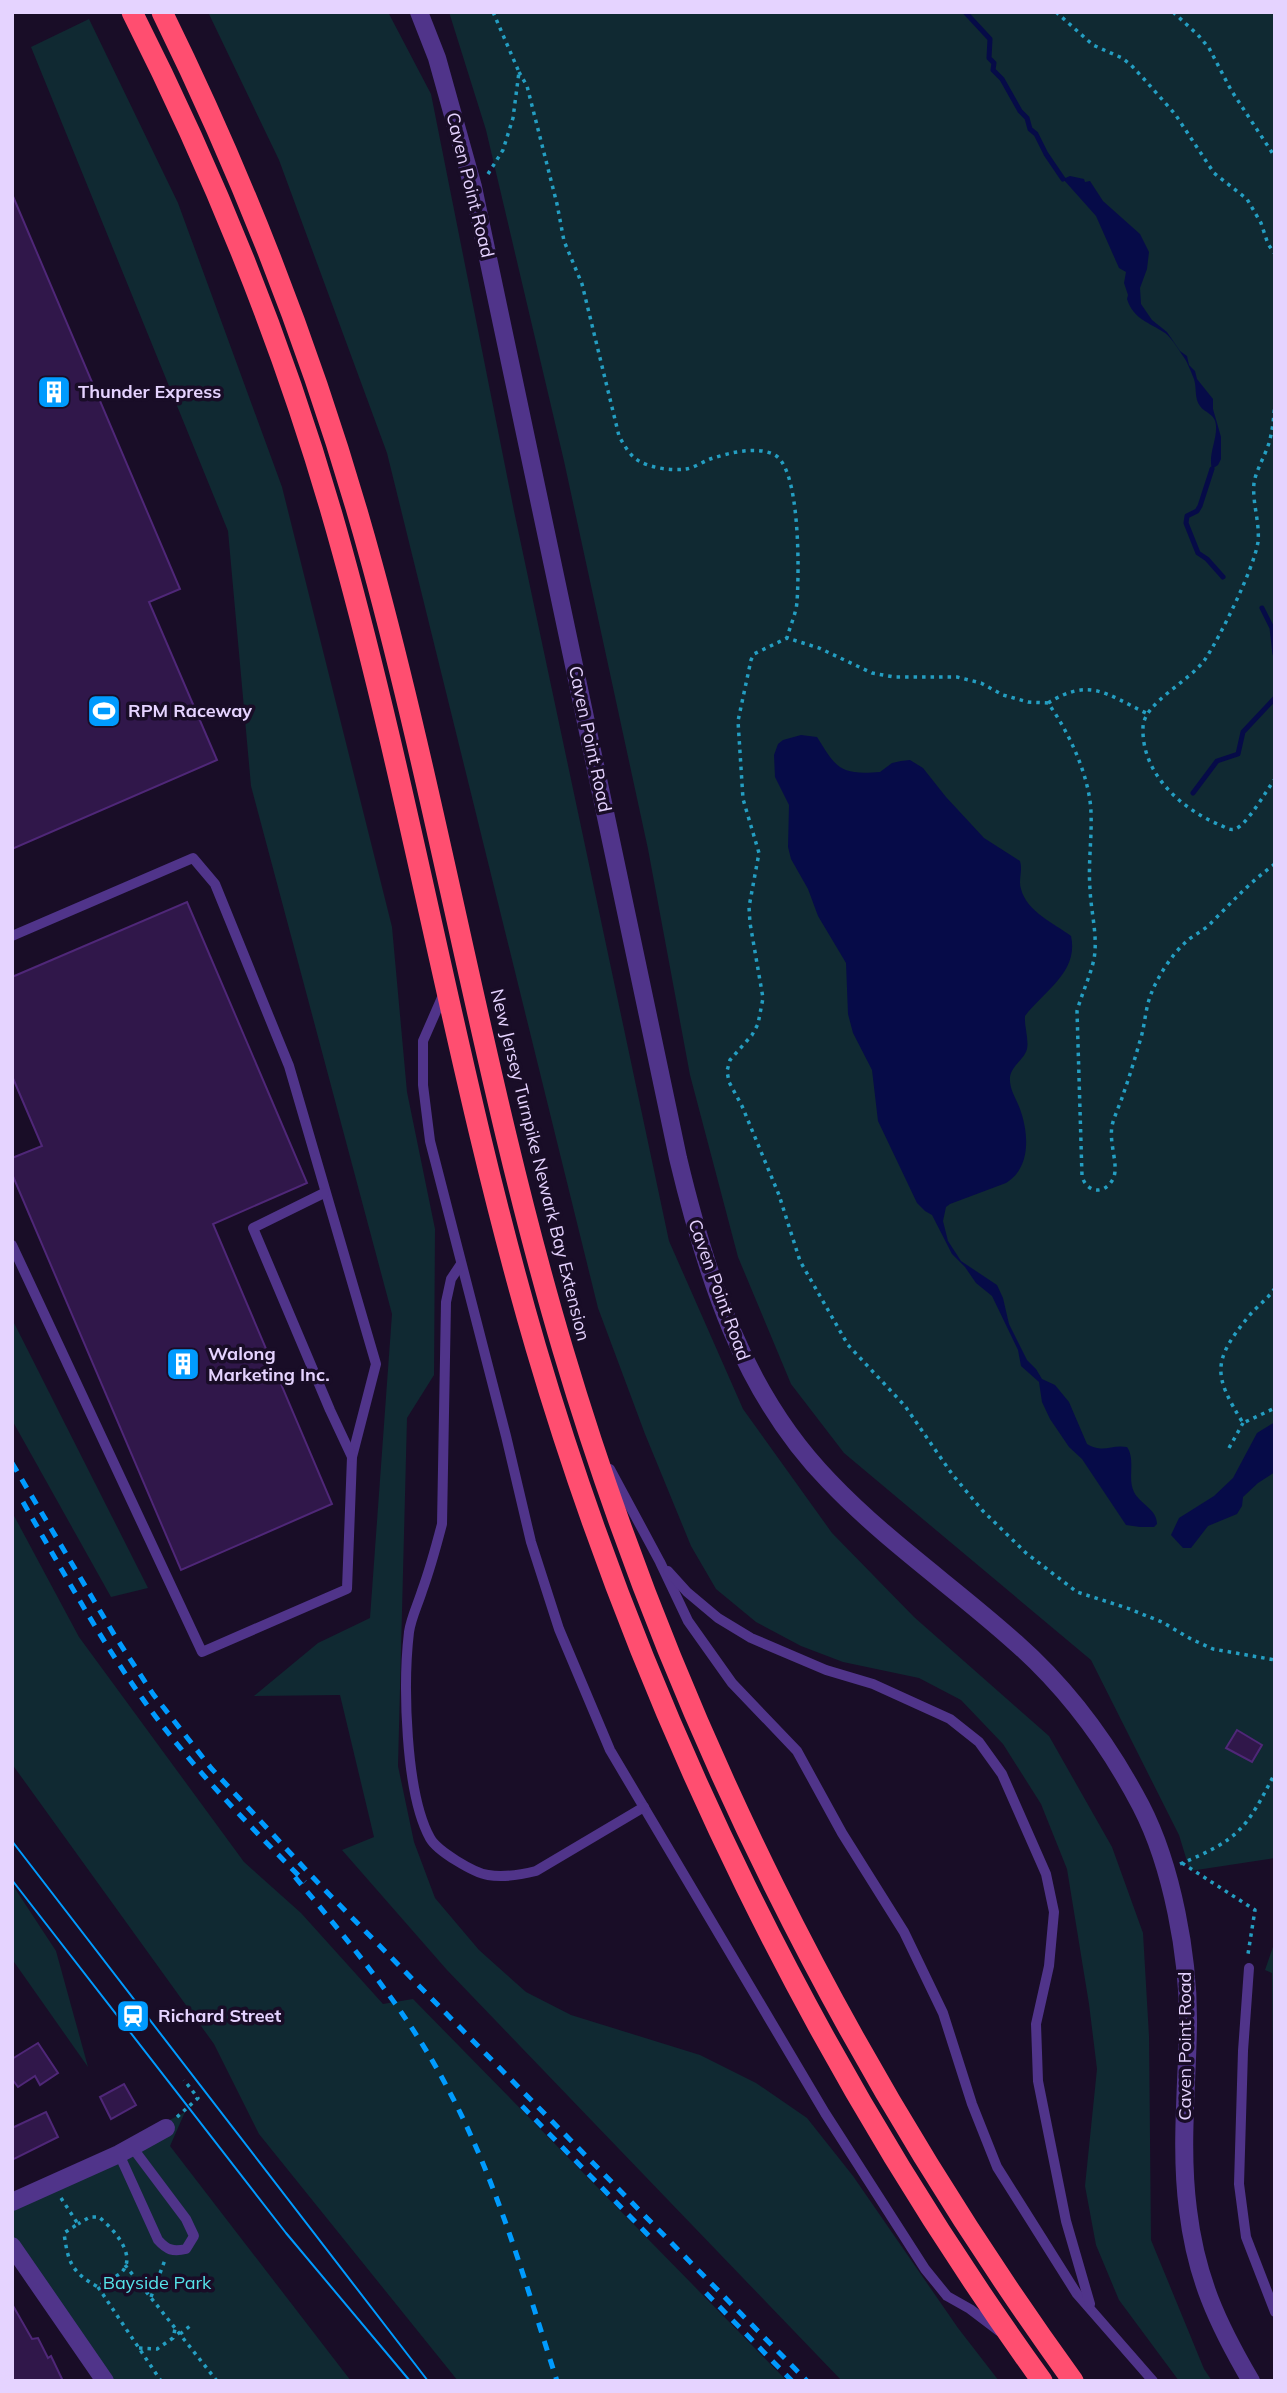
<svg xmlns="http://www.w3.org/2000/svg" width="1287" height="2393" font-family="Mulish,sans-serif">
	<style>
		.green { fill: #102932 }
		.water { fill: #060b48 }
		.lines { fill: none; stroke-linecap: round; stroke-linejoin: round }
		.stream { stroke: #060b48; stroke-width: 5 }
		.building { fill: #30174a; stroke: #4f2778; stroke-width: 2 }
		.path { stroke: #249ec2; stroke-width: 3.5; stroke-dasharray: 3.5 5; stroke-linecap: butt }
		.service { stroke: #50348a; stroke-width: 10 }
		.minor { stroke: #50348a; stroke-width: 18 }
		.tertiary { stroke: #50348a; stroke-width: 18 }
		.motorway { stroke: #ff4e70; stroke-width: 21 }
		.tram { stroke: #009bfe; stroke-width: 2 }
		.rail { stroke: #009bfe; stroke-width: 5; stroke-dasharray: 10 9; stroke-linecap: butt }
		.labels { text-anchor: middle; stroke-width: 7; stroke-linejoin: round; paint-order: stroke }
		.street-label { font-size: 18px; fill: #e5d3ff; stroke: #190d27 }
		.poi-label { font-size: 18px; font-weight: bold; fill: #e5d3ff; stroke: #190d27; text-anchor: start }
		.park-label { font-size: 18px; fill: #55e4ea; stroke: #190d27 }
	</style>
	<rect width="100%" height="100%" fill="#190d27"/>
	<g class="green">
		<path d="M208,12H388L431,94L514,511L669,1241L743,1409L832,1533L914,1617L1049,1736L1112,1847L1143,1933L1149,2036L1151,2240L1204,2369L1212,2381H1179L1119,2300L1096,2245L1085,2186L1097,2069L1089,2004L1067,1869L1041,1804L1003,1744L961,1700L919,1678L843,1662L801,1646L756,1622L716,1589L691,1546L645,1434L598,1308L387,453L279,160Z"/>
		<path d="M449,12H1275V1858L1190,1871L1179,1835L1091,1660L844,1453L791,1384L738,1257L690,1075L648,849L564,461L486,130Z"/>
		<path d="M89,19L178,203L282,487L392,927L407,1092L435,1229L434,1375L407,1418L398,1766L414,1842L435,1898L479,1950L526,1992L571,2015L700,2055L756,2083L807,2118L853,2176L958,2328L999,2381H842L447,1970L342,1850L374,1837L340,1695L254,1696L318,1643L370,1618L392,1314L251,786L228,531L31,47Z"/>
		<path d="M12,1319L148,1588L111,1597L12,1420Z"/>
		<path d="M12,1512L79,1637L244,1862L301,1913L383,2004L413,1999L787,2381H458L259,2134L214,2044L12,1764Z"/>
		<path d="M12,1884L56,1951L88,2067L12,1959Z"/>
		<path d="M1275,1941V2256L1272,1973L1265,1970Z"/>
		<path d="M185,2112L170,2146L351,2381H110L12,2237V2201Z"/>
	</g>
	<g class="water">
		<path d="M1070,176L1084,179L1085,182L1090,181L1103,201L1140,234L1149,252L1147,269L1140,288L1141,304L1152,320L1167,332L1180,351L1187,356L1189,365L1195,371L1197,379L1213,399V409L1221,437V459L1218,465L1212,469C1208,455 1217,440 1216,426C1216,414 1205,413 1200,406C1194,398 1197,388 1194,379C1192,374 1188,364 1185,359C1180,352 1172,338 1165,333C1150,323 1133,319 1127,299L1128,295L1124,283L1126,272L1119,268L1096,216L1063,179Z"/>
		<path d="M801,735L817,737C837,769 840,775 880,772L892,763L901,761L910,760L923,768L946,797L984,838L1020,861C1023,871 1018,880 1021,889C1027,912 1054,923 1071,936C1079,972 1044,991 1025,1016C1024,1026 1029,1039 1027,1049C1024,1060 1012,1065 1010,1077C1009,1089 1016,1098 1020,1109C1029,1134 1031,1168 1006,1183L950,1204L946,1207L943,1221L948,1241L961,1261L997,1285L1003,1298L1009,1324L1027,1360L1036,1369L1042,1379L1055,1385L1069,1402L1087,1444C1104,1454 1111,1444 1127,1447C1136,1460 1127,1478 1134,1492C1140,1504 1157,1509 1157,1524L1154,1527H1140L1126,1525L1082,1459L1069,1447L1050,1419L1042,1402L1039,1382L1021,1366L1018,1350L992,1296L976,1283L965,1267L952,1254L932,1215L925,1211L917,1203L878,1121L872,1070L853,1033L848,1014L846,963L818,916L808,889L791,859L788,847L789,805L775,777L774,755L778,744L783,740Z"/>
		<path d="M1275,1422V1472L1258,1483L1243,1497L1242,1506L1237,1514L1208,1526L1191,1548H1183L1171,1535L1179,1518L1214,1496L1233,1478L1257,1433Z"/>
	</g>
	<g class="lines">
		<g class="stream">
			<path d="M965,12L990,39L989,58L994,63L993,70L1002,79L1020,111L1027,118L1030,129L1036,134L1046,154L1063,179"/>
			<path d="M1212,469L1200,506L1197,511L1187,516L1186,523L1198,553L1207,559L1223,577"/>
			<path d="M1262,608L1272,628L1275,654"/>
			<path d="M1193,793L1217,761L1238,754L1243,732L1275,698"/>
		</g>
	</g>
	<g class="building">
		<path d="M12,194L180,589L149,602L217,760L12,849Z"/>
		<path d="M187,902L307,1183L213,1224L332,1504L181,1570L12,1174V1158L42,1146L12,1076V977Z"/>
		<path d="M1237,1730L1262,1745L1252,1762L1226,1748Z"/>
		<path d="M38,2043L58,2073L40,2085L35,2076L18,2087L12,2079V2059Z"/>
		<path d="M124,2084L136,2105L111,2119L100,2097Z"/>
		<path d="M46,2112L58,2137L12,2160V2128Z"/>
		<path d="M12,2304L32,2339L38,2338L48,2358L51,2356L63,2381H12Z"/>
	</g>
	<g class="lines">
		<g class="path">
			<path d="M1056,12L1093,45L1122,58L1131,65L1144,79L1175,114L1214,173L1247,199L1261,223L1268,244L1275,254"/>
			<path d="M1173,12L1198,35L1209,48L1231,90L1275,157"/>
			<path d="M519,72L527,86L557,204L564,241L582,284L619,436C624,445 630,456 639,461C651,468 672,471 686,469C694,468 702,462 710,459C729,453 754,446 773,454C801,465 799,574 797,602C796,614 790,626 787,638"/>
			<path d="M488,174L503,150L513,118L519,72L493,12"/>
			<path d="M1275,401C1274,416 1273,429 1269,443C1265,456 1256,470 1254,483C1252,503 1260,522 1258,542C1254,568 1221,635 1206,658C1191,681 1144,702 1143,727C1141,773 1181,809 1220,825C1225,827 1230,831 1235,829C1247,825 1266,791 1275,779"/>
			<path d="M1048,703C1090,677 1106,694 1146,713"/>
			<path d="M1275,864C1251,881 1233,901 1212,922C1205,930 1195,934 1187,941C1172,954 1158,976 1151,994C1145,1009 1145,1026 1140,1041C1135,1058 1130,1075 1124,1092C1121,1102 1116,1112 1113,1122C1107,1141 1120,1165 1113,1179C1104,1196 1086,1192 1082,1176L1077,1011C1082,993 1090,977 1094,959C1098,936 1091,913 1090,889C1088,864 1092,838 1091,813C1090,777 1069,732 1048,703L1028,702L1003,695L981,683L957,677H894L872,673L819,648L787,638L754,654L751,660L738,721L743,799L759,853L749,907L750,923L763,998L758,1024L752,1035L730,1060L727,1071L729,1082L742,1106L779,1195L800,1261L848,1345L905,1406L952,1474L982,1510L1026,1553L1077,1592L1127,1608L1162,1622L1191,1639L1213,1649L1275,1660"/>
			<path d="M1275,1288C1268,1299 1257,1306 1249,1316C1212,1361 1213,1375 1243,1423L1275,1408"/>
			<path d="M1229,1448L1243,1423"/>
			<path d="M1182,1863L1255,1910L1248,1954"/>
			<path d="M1180,1864C1240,1839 1246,1829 1275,1773"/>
			<path d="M177,2117L198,2098L184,2080"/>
			<path d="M61,2198L78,2224L64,2233C68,2262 71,2272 98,2287C104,2281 115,2278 121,2273C139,2255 111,2227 99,2217H90L78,2224"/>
			<path d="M125,2265L217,2381"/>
			<path d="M98,2287L161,2381"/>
			<path d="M151,2297L165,2260"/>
			<path d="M180,2334L190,2326"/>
			<path d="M139,2348L157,2349L173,2338L175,2329"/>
		</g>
		<g class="service">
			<path d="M12,936L193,858L215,884L289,1066L376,1364L352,1457L347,1589L202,1652L12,1245"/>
			<path d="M444,993L423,1041V1085L430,1141L506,1436L531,1542L559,1629L610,1750L825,2113L925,2269L947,2296L970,2309L999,2331"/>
			<path d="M324,1193L253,1228L330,1410L352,1457"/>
			<path d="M461,1264L451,1279L446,1302L442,1524C436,1547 430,1569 422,1591C418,1604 411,1618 409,1632C403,1683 405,1793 430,1838C437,1851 474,1873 488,1875C504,1878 520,1875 536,1871L644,1807"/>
			<path d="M610,1469L660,1562L688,1621L732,1683L797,1751L842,1833L904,1932L943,2013L972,2104L997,2167L1077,2294L1153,2381"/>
			<path d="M668,1571L687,1592L718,1618L751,1638L826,1670L873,1684L950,1719L979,1742L1002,1774L1046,1874L1054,1912L1049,1966L1036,2024L1038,2081L1066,2221L1090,2304"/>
			<path d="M1249,1968L1243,2051L1239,2184L1246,2237L1275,2312"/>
			<path d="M119,2154L158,2240C167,2250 173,2252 186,2249L194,2236L186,2219L132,2147"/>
		</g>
		<g class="minor">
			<path d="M12,2202L119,2154L166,2128"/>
			<path d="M12,2246L105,2381"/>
		</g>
		<path class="tertiary" d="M419,12L437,58L473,187L678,1158C706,1275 743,1393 829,1481C886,1541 955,1588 1016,1643C1068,1689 1109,1745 1141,1806C1172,1866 1189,1957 1188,2026C1187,2087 1180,2149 1188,2210C1196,2277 1217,2323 1251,2381"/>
		<g class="motorway">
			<path d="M132,12C219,184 291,364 342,550C415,814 459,1085 536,1348C645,1718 817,2068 1042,2381"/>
			<path d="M162,12C249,189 320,373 372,564C443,824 486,1091 563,1350C673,1720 847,2068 1073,2381"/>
		</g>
		<g class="tram">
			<path d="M12,1841L428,2381"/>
			<path d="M12,1880L286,2233L410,2381"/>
		</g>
		<g class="rail">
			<path d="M12,1463L115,1636L153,1694L211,1768L321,1886L807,2381"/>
			<path d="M23,1502C61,1568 98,1636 142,1698C190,1766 248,1824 305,1882"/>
			<path d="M295,1877C350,1943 407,2011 447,2087C497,2180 525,2282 557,2381"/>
			<path d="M522,2106L654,2241"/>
			<path d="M706,2293L792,2381"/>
		</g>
	</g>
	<defs>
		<g id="building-square" transform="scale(1.75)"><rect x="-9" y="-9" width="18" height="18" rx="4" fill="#009bfe" stroke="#190d27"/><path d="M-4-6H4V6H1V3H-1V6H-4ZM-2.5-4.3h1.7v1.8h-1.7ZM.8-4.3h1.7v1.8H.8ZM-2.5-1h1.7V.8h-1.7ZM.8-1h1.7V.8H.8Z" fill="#fff"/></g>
		<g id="stadium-square" transform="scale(1.75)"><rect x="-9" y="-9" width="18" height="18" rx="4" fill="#009bfe" stroke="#190d27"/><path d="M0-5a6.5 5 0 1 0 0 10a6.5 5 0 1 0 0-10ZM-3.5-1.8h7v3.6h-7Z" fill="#fff"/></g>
		<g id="station-square" transform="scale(1.75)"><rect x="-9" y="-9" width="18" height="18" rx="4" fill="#009bfe" stroke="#190d27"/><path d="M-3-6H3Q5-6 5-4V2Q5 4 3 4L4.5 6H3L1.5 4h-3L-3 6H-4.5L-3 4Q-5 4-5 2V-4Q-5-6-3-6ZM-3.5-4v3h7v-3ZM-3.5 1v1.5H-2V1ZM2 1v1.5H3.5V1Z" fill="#fff"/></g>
	</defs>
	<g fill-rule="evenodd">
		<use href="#building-square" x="54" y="392"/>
		<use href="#stadium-square" x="104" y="711"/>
		<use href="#building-square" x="183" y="1364"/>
		<use href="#station-square" x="133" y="2016"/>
	</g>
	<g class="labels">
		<g class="street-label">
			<text transform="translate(470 185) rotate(76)" y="6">Caven Point Road</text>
			<text transform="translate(590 739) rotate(78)" y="6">Caven Point Road</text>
			<text transform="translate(540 1165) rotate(76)" y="6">New Jersey Turnpike Newark Bay Extension</text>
			<text transform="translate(719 1290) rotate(70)" y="6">Caven Point Road</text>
			<text transform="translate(1185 2046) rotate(-90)" y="6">Caven Point Road</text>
		</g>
		<g class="poi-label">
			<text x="78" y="398">Thunder Express</text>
			<text x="128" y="717">RPM Raceway</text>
			<text x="208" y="1360">Walong<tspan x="208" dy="21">Marketing Inc.</tspan></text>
			<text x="158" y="2022">Richard Street</text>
		</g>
		<g class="park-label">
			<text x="157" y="2289">Bayside Park</text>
		</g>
	</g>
	<rect width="1287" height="2393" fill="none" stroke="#e5d3ff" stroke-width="28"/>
</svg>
